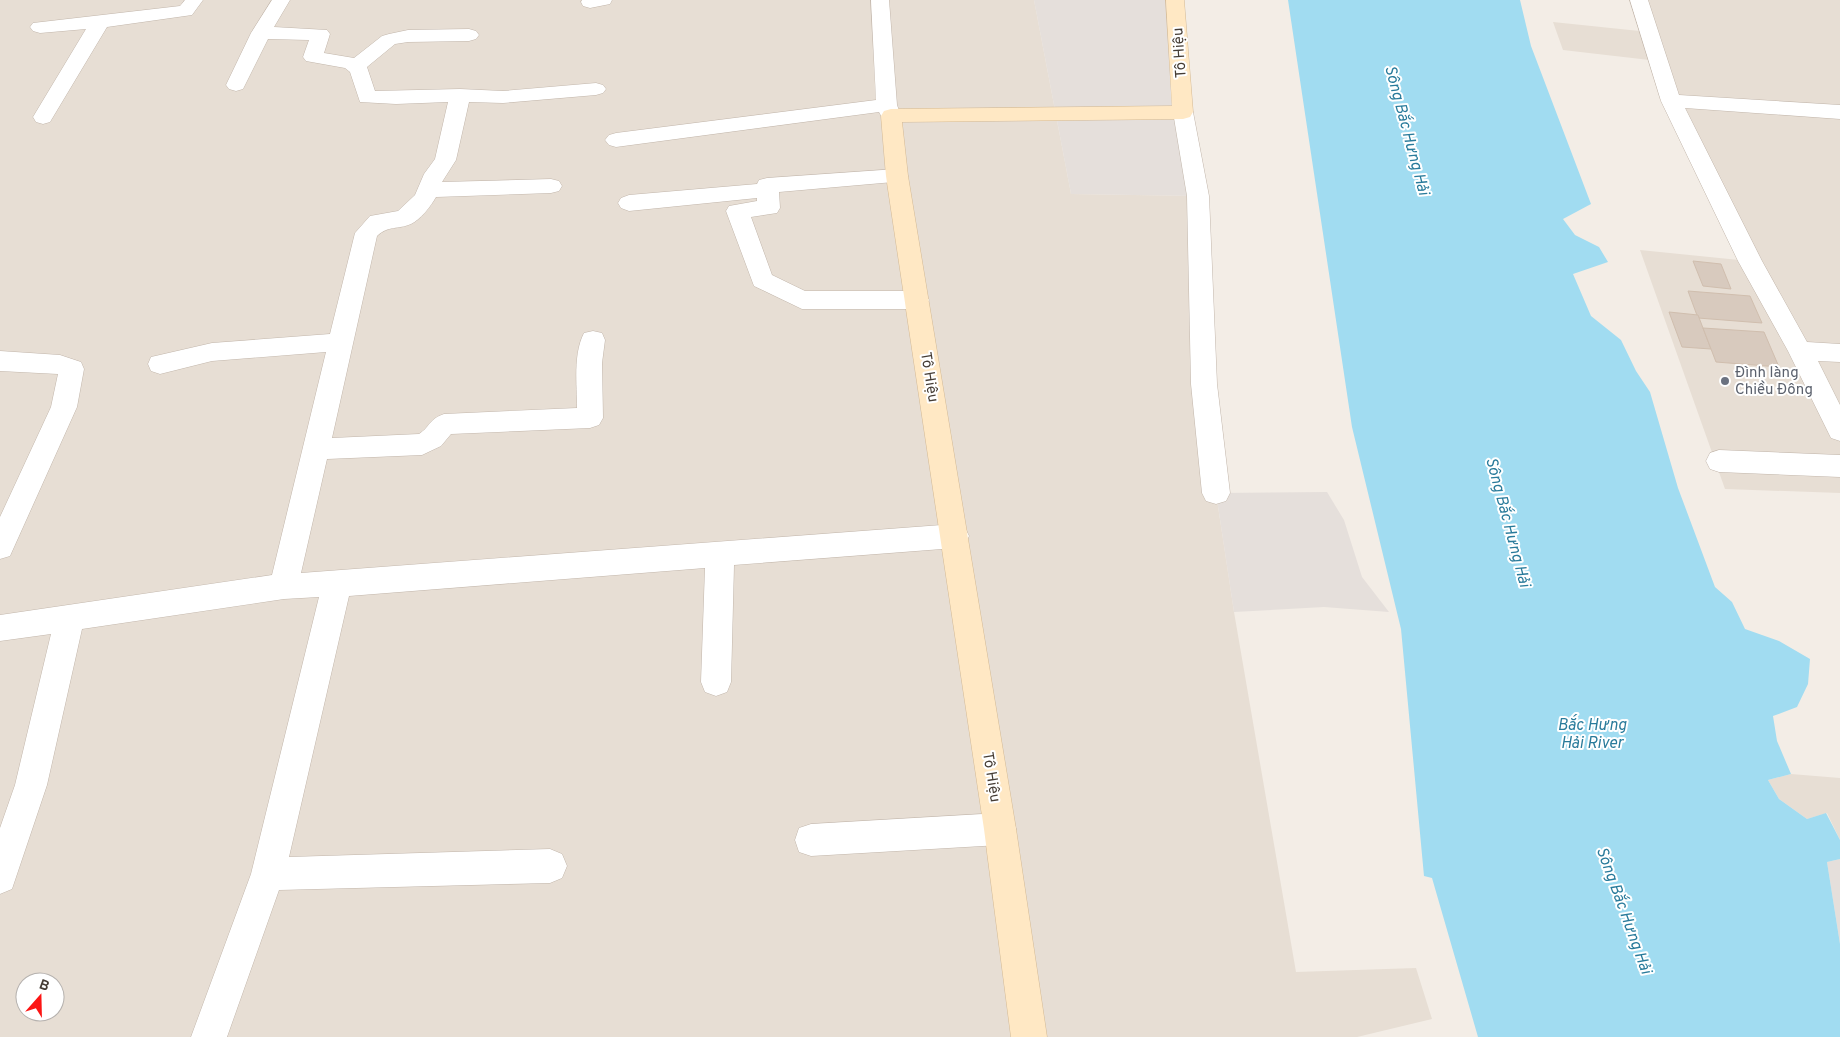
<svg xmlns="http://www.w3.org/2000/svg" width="1840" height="1037" font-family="Overpass,sans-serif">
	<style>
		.residential { fill: #e7ded4; fill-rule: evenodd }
		.industrial { fill: #e5dfdb }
		.water { fill: #a1dcf1 }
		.building { fill: #d8cabe; stroke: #d0beae }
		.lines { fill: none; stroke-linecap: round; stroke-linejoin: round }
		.minor-casing { stroke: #c2b6ab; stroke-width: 1 }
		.secondary-casing { stroke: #d4ba95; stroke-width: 1 }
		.minor { fill: #fff; fill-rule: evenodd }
		.secondary { fill: #ffe8c4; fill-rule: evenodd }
		.worship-dot { fill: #6b7280; stroke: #fff; stroke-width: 2 }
		.labels { text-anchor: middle; stroke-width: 4; stroke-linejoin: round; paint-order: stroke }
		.street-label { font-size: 15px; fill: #463d35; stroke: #fff }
		.worship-label { font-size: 15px; fill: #5b616d; stroke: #fff; text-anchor: start }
		.water-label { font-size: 16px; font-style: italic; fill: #297b9b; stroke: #fff }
	</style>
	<rect width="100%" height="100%" fill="#f3ede6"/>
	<g class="residential">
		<path d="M0,0H1034L1071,194L1198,196L1216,493L1234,612L1296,972L1416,968L1432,1019L1357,1037H0ZM25,982H55V1012H25Z"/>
		<path d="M1639,0H1840V493L1725,489L1640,250L1749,261L1658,61L1563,50L1553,22L1649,32Z"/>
		<path d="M1791,774L1840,778V840L1827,813L1807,819L1779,799L1768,780Z"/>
	</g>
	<g class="industrial">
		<path d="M1034,0H1175L1198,196L1071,194Z"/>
		<path d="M1327,492L1344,520L1362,577L1389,612L1324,607L1234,612L1216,493Z"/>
		<path d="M1840,859V944L1827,862Z"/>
	</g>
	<path class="water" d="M1288,0H1520L1531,46L1591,204L1563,219L1575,235L1599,247L1608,262L1573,274L1591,316L1621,340L1636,371L1650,392L1678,488L1715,587L1732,602L1745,629L1779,641L1810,659L1808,684L1797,707L1773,716L1777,741L1791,774L1768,780L1779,799L1807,819L1826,813L1840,840V859L1827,862L1840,944V1037H1478L1432,878L1424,876L1401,629L1352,427Z"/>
	<g class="building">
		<path d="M1693,261L1721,264L1731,289L1703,286Z"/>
		<path d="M1688,291L1750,296L1762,323L1698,318Z"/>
		<path d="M1669,312L1698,315L1711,349L1682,347Z"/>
		<path d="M1703,328L1764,332L1779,367L1716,362Z"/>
	</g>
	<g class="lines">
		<g class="minor-casing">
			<g id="minor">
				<path d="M185,0H203L192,15L107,27L50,122L43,124L36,122L33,117L86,29L40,33L33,31L30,27L33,23L180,6Z"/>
				<path d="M272,0H290L274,27L327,30L330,34L324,53L354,58L382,36L389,34L408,30L469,29L476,31L479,35L476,39L469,41L408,42L395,44L367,67L375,91L460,89L503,91L596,83L603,85L606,89L603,93L596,95L503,103L469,102L456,160L442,182L551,179L559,181L562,186L559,191L551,193L436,197C431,206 420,220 411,224C397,230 389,225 377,236L332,438L419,434C430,427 429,419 444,414L577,408C577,385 573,354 584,333L593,331L602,333L605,340L602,363L603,418L599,425L590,428L451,434L441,446L422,455L327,459L301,573L955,524L965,528L969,536L965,544L955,548L734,565L731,682L727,692L716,696L705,692L701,682L705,568L349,596L289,857L550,849L562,854L567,866L562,878L550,883L279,890L227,1037H191L251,874L319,597L284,599L82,629L47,785L12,889L0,894V828L15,785L51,634L0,641V615L272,575L326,352L212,361L160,374L151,371L148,364L151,357L212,343L330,334L355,233L370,216L398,211L415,195L424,174L435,159L448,102L396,104L360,102L350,72L345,68L306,61L303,57L309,40L268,39L243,89L236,91L229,89L226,85L251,33Z"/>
				<path d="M582,0H612L610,4L590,8L583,6L581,2Z"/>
				<path d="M871,0H889L897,105L901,116L898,121L891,123L884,121L879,112L616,147L609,145L605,140L609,135L616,133L876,100Z"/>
				<path d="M1630,0H1648L1679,95L1840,105V119L1685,108L1762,261L1807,342L1840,344V362L1818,361L1840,405V441L1831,438L1788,351L1738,261L1661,101Z"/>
				<path d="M1183,105L1190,107L1193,112L1209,196L1217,384L1230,493L1226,501L1216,504L1206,501L1202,493L1191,384L1187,196L1173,112L1176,107Z"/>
				<path d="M897,169L905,171L908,176L905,181L779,192L780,208L777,213L751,217L772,275L805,291H917L925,294L929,300L925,306L917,309H802L754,286L726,211L729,206L757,201V198L629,211L621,208L618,203L621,198L629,195L757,184L759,180L767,178Z"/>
				<path d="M0,351L60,355L81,362L84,369L77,407L10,556L0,559V517L51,407L58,374L0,371Z"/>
				<path d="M1719,450L1840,455V477L1719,472L1710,469L1706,461L1710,453Z"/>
				<path d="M1000,813L1012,817L1016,829L1012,841L1000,845L811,856L799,852L795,840L799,828L811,824Z"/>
			</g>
		</g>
		<g class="secondary-casing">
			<path id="secondary" d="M1166,0H1184L1193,112L1190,117L1183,119L902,122L908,176L1016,829L1047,1037H1011L984,829L886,176L881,116L884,111L891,109L1172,106Z"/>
		</g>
		<use href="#minor" class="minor"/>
		<use href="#secondary" class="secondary"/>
	</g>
	<circle class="worship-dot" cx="1725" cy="381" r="5"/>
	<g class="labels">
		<g class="street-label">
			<text transform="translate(1179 53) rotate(-94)" y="5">Tô Hiệu</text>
			<text transform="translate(930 377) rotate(81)" y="5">Tô Hiệu</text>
			<text transform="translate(992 777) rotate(81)" y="5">Tô Hiệu</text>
		</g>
		<g class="worship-label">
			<text x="1735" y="377">Đình làng<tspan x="1735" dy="17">Chiều Đông</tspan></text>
		</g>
		<g class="water-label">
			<text transform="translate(1408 130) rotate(75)" y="6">Sông Bắc Hưng Hải</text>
			<text transform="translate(1509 522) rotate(75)" y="6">Sông Bắc Hưng Hải</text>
			<text x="1592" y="730">Bắc Hưng<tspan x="1592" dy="18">Hải River</tspan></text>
			<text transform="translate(1625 910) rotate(70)" y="6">Sông Bắc Hưng Hải</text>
		</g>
	</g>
	<g transform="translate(40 997) rotate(20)"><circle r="24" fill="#ffffff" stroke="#b5b1ae"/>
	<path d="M0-4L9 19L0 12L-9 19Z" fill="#fc1514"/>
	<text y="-8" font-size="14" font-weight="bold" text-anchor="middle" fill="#463d35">B</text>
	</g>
</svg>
